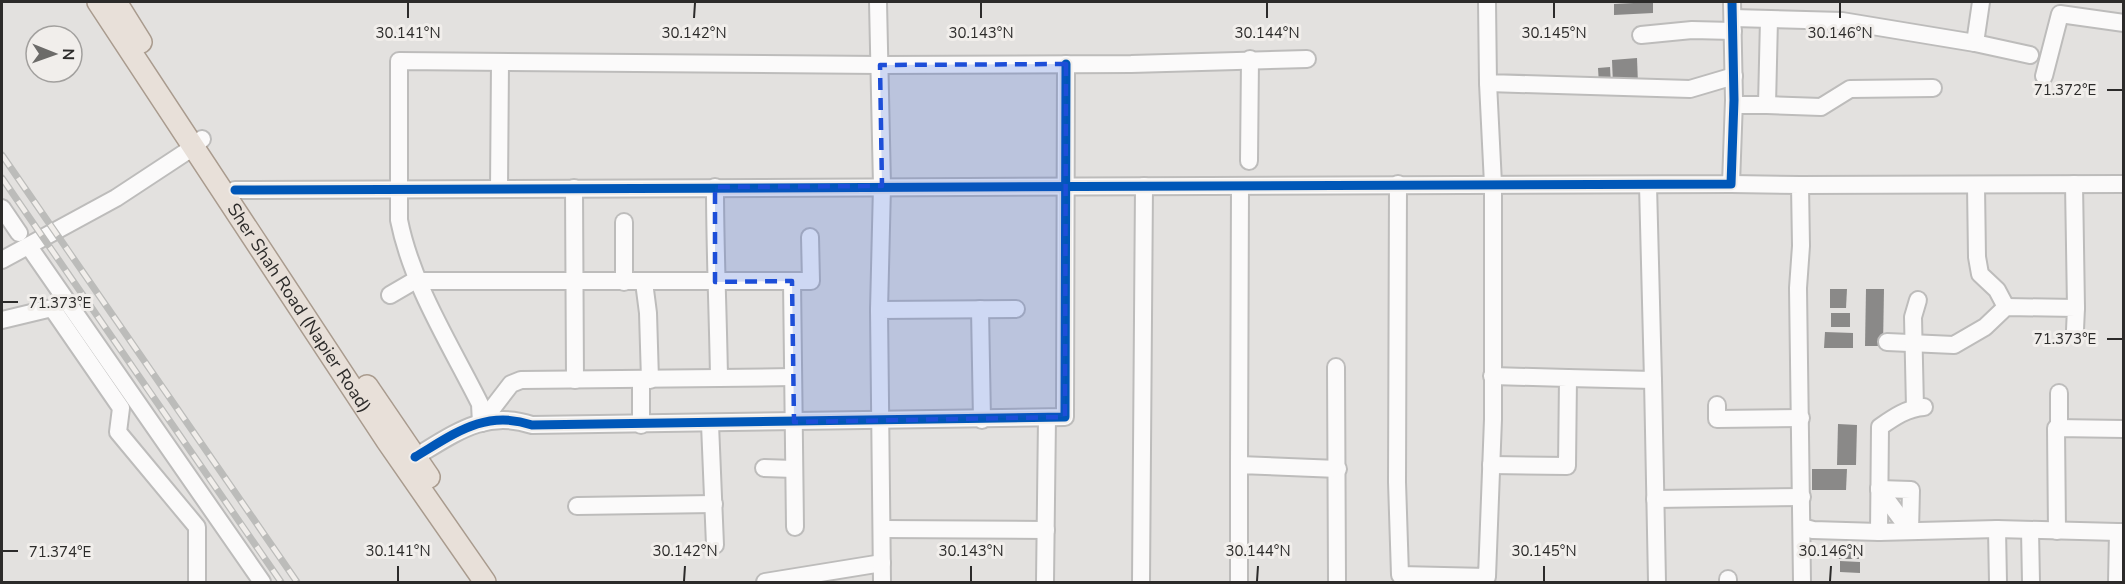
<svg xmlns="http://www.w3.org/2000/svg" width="2125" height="584" font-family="'Nunito Sans',sans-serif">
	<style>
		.building { fill: #8a8988 }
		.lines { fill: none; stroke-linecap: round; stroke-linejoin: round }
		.minor-casing { stroke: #bdbcbb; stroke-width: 20 }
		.major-casing { stroke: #a99b8e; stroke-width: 24 }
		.minor { stroke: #fbfafa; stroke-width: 16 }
		.major { stroke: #e8e0d9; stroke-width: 21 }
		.rail-casing { stroke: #bcbcba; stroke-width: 7 }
		.rail { stroke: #f1eeeb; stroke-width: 4.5; stroke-dasharray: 14; stroke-linecap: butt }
		.cycleway-casing { stroke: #f1eeeb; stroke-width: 13 }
		.cycleway { stroke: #0057b8; stroke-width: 9 }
		.marked { fill: #1d4ed8; fill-opacity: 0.2; stroke: #1d4ed8; stroke-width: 4.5; stroke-dasharray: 12 8; stroke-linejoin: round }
		.ticks { fill: none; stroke: #2c2b2a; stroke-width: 2 }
		.labels { text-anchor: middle; stroke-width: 6; stroke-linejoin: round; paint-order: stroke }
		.street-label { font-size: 18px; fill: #2c2b2a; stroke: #f1eeeb }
		.ticks-label { font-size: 15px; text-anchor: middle; fill: #2c2b2a; stroke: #f1eeeb; stroke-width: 6; stroke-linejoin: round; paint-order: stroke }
	</style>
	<rect width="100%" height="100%" fill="#e3e1df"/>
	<g class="building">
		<path d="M1653,2V13L1614,15V4Z"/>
		<path d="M1637,58L1638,84L1613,85L1612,60Z"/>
		<path d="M1610,67L1611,85H1599L1598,68Z"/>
		<path d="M1830,289H1847L1846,308H1830Z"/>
		<path d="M1866,289H1884L1883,346H1865Z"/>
		<rect x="1831" y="313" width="19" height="14"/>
		<path d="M1825,332L1853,333V348H1824Z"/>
		<path d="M1838,424L1857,425L1856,465H1837Z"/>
		<path d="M1812,469H1847L1846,490H1812Z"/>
		<rect x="1839" y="550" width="20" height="9"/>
		<path d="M1840,561L1860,562V573L1840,572Z"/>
	</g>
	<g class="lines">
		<g class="minor-casing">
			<g id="minor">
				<path d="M878,2L882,186L879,310"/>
				<path d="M1487,2L1488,83L1690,89L1734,76"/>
				<path d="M1733,18L1842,21L1975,43L1981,2"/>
				<path d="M1641,35L1692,30L1733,31"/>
				<path d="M1975,43L2030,55"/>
				<path d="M2044,76L2060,14L2124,23"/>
				<path d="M1734,105H1767L1769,19"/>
				<path d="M1767,105L1821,107L1850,89L1933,88"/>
				<path d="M1249,161L1250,59"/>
				<path d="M1398,184L1397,482L1400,575L1487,577L1493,419V184L1488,83"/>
				<path d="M1731,184L1800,185L1801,246L1798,288L1802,582"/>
				<path d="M2074,184L2076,308"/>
				<path d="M1800,185L2124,184"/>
				<path d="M1976,186L1977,257L1980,274L1997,290L2006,307"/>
				<path d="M715,187C715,251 718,314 719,378L793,377"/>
				<path d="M574,188L575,380"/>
				<path d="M499,189L500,62"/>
				<path d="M235,190L1731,184L1734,100L1732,2"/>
				<path d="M2,208L19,233"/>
				<path d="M624,222V282"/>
				<path d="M32,251L262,582"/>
				<path d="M2,260L116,198L192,148L202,139"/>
				<path d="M644,282L648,313L650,380"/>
				<path d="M390,295L414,281H792"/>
				<path d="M980,309L982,420"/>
				<path d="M2,320L52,308L121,408L118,432L197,527V582"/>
				<path d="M1887,342L1954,345L1985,327L2006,307L2076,308L2075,330"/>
				<path d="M1336,367L1337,582"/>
				<path d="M1568,378L1653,380L1648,185"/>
				<path d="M641,380V425"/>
				<path d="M1653,380L1657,582"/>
				<path d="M2059,393V428"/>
				<path d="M1717,405V419L1801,418"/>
				<path d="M1924,407C1907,408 1893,418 1880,427L1879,532L1997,529L2118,532"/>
				<path d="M1915,408L1913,317L1918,300"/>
				<path d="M481,423L480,404C450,344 412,285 399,220V61L880,65L1131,64L1307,59"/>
				<path d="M481,423L511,384L521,380L719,378"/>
				<path d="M710,424L715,545"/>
				<path d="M415,457C454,434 485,409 532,425L1065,417L1066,64"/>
				<path d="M1239,465L1240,186"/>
				<path d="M1491,465L1567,466L1568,378L1492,376"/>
				<path d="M764,468L794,469"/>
				<path d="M1879,489L1911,490L1910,531"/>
				<path d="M1879,489L1910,531"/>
				<path d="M1655,499L1802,497"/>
				<path d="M577,506L714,504"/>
				<path d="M795,527L792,281H811L810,237"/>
				<path d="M1802,527L1813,530L1879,532"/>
				<path d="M882,529L1046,530"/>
				<path d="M1997,529L1998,582"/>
				<path d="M2030,530L2031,582"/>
				<path d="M2057,531L2056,428L2124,429"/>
				<path d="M1728,579V582"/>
				<path d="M765,582L882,563"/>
				<path d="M882,582L879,310L1016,309"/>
				<path d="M1045,582L1047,418"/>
				<path d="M1141,582L1144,186"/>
				<path d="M1239,582V465L1338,469"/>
				<path d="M2117,582L2118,532H2124"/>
			</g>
		</g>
		<g class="major-casing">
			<g id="major">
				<path id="s1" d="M98,2L387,441L485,582"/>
				<path d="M116,2L141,42"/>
				<path d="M367,386L429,477"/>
			</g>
		</g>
		<use href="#minor" class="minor"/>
		<use href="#major" class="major"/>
		<g class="rail-casing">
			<g id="rail">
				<path d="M2,155L297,582"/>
				<path d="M2,178L281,582"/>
			</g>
		</g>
		<use href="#rail" class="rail"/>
		<g class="cycleway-casing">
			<g id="cycleway">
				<path d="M235,190L1731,184L1734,100L1732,2"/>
				<path d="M415,457C454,434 485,409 532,425L1065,417L1066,64"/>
			</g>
		</g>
		<use href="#cycleway" class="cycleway"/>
	</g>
	<path class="marked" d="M1066,64L1065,417L794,422L792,281L715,282V187L882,186L880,65Z"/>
	<path class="ticks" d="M408,18V3M694,18L695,3M981,18V3M1267,18V3M1554,18V3M1840,18V3M2107,90H2122M3,302H18M2107,339H2122M3,551H18M398,581V566M684,581L685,566M971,581V566M1257,581L1258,566M1544,581V566M1830,581L1831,566"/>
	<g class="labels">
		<g class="street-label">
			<text dy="6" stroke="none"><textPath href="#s1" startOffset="366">Sher Shah Road (Napier Road)</textPath></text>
		</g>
	</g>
	<g class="ticks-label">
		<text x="408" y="38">30.141°N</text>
		<text x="694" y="38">30.142°N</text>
		<text x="981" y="38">30.143°N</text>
		<text x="1267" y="38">30.144°N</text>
		<text x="1554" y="38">30.145°N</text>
		<text x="1840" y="38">30.146°N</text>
		<text x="2065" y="95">71.372°E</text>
		<text x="60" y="308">71.373°E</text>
		<text x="2065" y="344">71.373°E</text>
		<text x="398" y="556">30.141°N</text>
		<text x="685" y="556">30.142°N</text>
		<text x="971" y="556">30.143°N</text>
		<text x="1258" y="556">30.144°N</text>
		<text x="1544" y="556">30.145°N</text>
		<text x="1831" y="556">30.146°N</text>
		<text x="60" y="557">71.374°E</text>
	</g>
	<rect width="2125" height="584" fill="none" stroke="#2c2b2a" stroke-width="6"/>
	<g transform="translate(54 54) rotate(91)"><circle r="28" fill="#f1eeeb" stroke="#a2a09e" stroke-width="1.5"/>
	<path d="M0-4.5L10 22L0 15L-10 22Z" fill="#6c6b69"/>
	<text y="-9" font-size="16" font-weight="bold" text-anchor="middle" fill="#2c2b2a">N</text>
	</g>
</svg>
